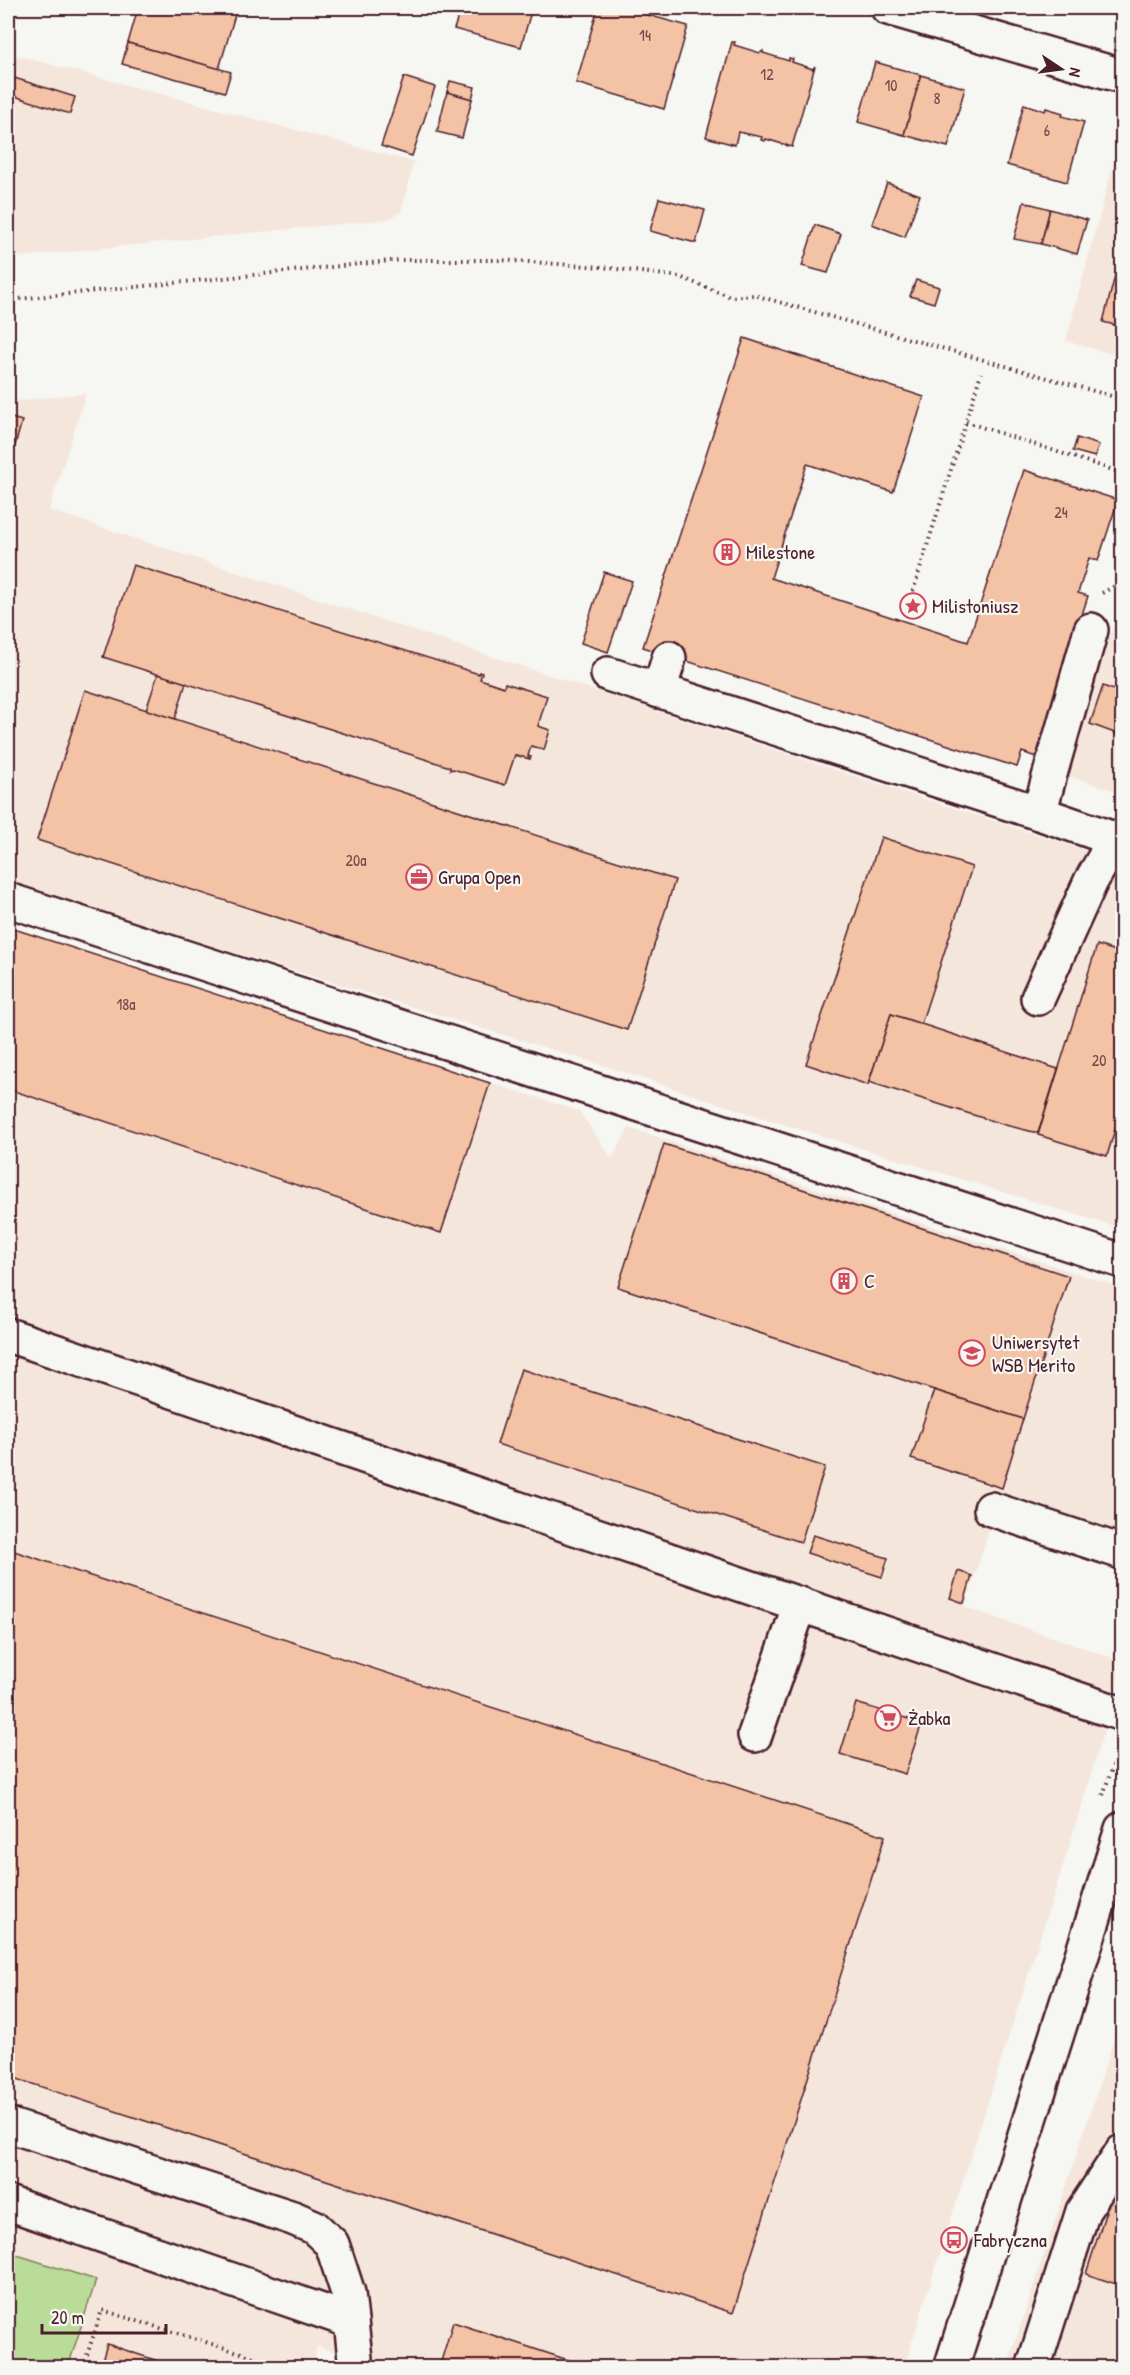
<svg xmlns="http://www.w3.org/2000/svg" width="1130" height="2375" font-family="'Patrick Hand',sans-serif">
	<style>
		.built { fill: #f5e6db }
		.green { fill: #b9dd98; stroke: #827e62; stroke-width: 1.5 }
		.building { fill: #f4c2a5; stroke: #4a1f2b; stroke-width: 1.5 }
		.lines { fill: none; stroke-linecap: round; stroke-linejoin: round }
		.minor-casing { stroke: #4a1f2b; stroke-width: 38 }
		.path { stroke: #4a1f2b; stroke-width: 4; stroke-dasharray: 1.5 4.5; stroke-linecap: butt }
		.minor { stroke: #f6f6f2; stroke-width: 33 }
		.labels { text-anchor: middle; stroke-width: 4.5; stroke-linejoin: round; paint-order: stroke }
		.number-label { font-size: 16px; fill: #74484a }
		.poi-label { font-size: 20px; fill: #4a1f2b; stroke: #f6f6f2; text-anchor: start }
	</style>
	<rect width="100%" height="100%" fill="#f6f6f2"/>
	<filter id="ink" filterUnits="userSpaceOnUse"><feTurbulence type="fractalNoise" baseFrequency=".0167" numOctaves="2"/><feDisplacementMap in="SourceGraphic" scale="12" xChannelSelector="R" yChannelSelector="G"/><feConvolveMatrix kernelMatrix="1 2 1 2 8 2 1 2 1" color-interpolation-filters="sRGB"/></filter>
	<g filter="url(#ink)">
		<g class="built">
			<path d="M8,53L414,162L401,212L388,219L8,258Z"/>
			<path d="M1122,131V357L1066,341Z"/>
			<path d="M86,393L49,510L863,779L1122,862V1222L1113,1226L757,1116L605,1066L8,883V402Z"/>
			<path d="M1122,599V793L1065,775Z"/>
			<path d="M8,927L579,1111L612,1159L629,1128L1122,1288V1500L1111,1536L998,1502L965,1607L1122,1661V1669L1077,1821L904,2367L381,2368L316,2346L315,2367L8,2368Z"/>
			<path d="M1122,2015V2367H1007Z"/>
		</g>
		<path class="green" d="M11,2253L96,2280L68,2367H8V2263Z"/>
		<g class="building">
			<path d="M138,8H237L219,69L128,43Z"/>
			<path d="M461,8H532L521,47L454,29Z"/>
			<path d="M598,8H622L688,26L664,109L576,83Z"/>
			<path d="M732,42H735L734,45L760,53L763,51V53L789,61V58L793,59L792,62L813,69L815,66L792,147L766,139L765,141L761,140L762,137L738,132L735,145L706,137Z"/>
			<path d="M128,43L231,72L225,92L122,64Z"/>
			<path d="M875,62L921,75L904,135L858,122Z"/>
			<path d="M921,75L965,88L948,147L904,135Z"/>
			<path d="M8,76L75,97L70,114L8,94Z"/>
			<path d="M404,77L435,87L412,156L381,146Z"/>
			<path d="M450,81L475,87L472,99L447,92Z"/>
			<path d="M447,92L472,99L462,138L437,132Z"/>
			<path d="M1024,104L1045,111L1046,108L1063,113L1062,116L1084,122L1067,182L1007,165Z"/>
			<path d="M887,183L920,195L905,237L872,224Z"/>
			<path d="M659,198L705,210L696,243L650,231Z"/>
			<path d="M1024,202L1050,209L1041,244L1014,239Z"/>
			<path d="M1050,209L1087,220L1077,254L1041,244Z"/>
			<path d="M815,225L841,234L828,273L802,266Z"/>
			<path d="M1122,249V327L1103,322Z"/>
			<path d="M916,280L939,287L934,303L910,296Z"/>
			<path d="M744,338L924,397L893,492L807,464L771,578L968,642L1024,470L1118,500L1098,561L1089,558L1085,571L1078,593L1088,596L1036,757L1022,752L1017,767L643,647Z"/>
			<path d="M8,417L22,421L12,456L8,455Z"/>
			<path d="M1077,438L1099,445L1095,457L1073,451Z"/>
			<path d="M133,565L479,674V672L482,673L480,679L504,687L505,683L547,696L538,726L550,730L544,750L531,746L528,756L531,757L530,759L515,755L505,785L453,769L450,770V767L103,657Z"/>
			<path d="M604,572L632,581L608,652L581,643Z"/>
			<path d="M158,674L186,683L175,719L146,710Z"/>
			<path d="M1103,686L1122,693V727L1120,735L1090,724Z"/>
			<path d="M85,690L675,880L627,1030L37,840Z"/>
			<path d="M881,837L972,867L921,1024L891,1014L868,1085L806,1064Z"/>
			<path d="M8,927L490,1083L441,1233L8,1089Z"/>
			<path d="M1097,945L1122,953V1106L1107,1156L1038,1135Z"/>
			<path d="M891,1014L1058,1069L1038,1133L1005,1125L869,1082Z"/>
			<path d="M664,1144L1069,1276L1023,1419L618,1287Z"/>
			<path d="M521,1369L825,1467L801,1542L497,1444Z"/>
			<path d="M934,1390L1023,1419L1002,1488L911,1459Z"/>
			<path d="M813,1535L888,1558L882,1577L807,1553Z"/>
			<path d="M8,1549L885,1836L733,2313L8,2076Z"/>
			<path d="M958,1571L972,1576L964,1603L950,1598Z"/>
			<path d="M856,1703L922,1723L905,1774L840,1754Z"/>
			<path d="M1114,2186L1122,2189V2286L1086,2274Z"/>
			<path d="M453,2322L559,2357L594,2368H439Z"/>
			<path d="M107,2344L179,2368H100Z"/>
		</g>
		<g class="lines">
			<g class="minor-casing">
				<g id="minor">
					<path d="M888,8L1122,76"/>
					<path d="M1091,630L1039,813L1111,838"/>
					<path d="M608,674L1039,813"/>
					<path d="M659,691L669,658"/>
					<path d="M8,900L1122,1261"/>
					<path d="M1038,998L1091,881L1105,857L1111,838L1122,842"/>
					<path d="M8,1335L1122,1714"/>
					<path d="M991,1509L1122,1552"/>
					<path d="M755,1735L800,1604"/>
					<path d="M8,2125L293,2218L314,2227L332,2244L348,2293L356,2368"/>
					<path d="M8,2203L351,2321"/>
					<path d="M951,2368L1122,1829"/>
					<path d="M1033,2368L1083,2211L1122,2152"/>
				</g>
			</g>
			<g class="path">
				<path d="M8,300L400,260H500L602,267L680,277L731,297L754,295L1122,399"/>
				<path d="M966,422L1122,473"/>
				<path d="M1102,593L1122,582"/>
				<path d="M906,614L981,373"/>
				<path d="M1103,1795L1118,1751"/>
				<path d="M87,2355L102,2310L251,2356L276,2368"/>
			</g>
			<use href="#minor" class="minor"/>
		</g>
	</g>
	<defs>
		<g id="building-ring" transform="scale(1.35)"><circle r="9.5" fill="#f6f6f2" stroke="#d1495b" stroke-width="1.5"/><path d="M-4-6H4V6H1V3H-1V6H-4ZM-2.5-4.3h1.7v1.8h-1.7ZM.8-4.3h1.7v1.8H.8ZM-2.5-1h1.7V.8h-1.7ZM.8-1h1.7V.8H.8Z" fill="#d1495b"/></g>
		<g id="sight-ring" transform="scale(1.35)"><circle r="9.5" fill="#f6f6f2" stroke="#d1495b" stroke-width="1.5"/><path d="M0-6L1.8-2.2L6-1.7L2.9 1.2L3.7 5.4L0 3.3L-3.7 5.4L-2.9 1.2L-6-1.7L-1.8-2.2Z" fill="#d1495b"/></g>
		<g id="office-ring" transform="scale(1.35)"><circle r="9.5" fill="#f6f6f2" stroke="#d1495b" stroke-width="1.5"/><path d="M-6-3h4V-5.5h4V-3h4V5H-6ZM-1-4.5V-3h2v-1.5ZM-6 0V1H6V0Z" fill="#d1495b"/></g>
		<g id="university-ring" transform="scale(1.35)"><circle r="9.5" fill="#f6f6f2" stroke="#d1495b" stroke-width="1.5"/><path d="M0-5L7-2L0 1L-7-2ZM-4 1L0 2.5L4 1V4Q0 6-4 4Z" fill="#d1495b"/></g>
		<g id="supermarket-ring" transform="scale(1.35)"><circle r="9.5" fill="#f6f6f2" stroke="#d1495b" stroke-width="1.5"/><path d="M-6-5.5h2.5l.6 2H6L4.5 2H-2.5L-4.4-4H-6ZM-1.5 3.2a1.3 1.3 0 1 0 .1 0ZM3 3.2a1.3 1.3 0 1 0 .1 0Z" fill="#d1495b"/></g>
		<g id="bus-ring" transform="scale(1.35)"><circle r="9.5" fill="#f6f6f2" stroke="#d1495b" stroke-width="1.5"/><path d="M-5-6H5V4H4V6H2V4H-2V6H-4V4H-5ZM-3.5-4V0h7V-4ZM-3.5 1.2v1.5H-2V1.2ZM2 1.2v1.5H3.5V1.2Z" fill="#d1495b"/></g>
	</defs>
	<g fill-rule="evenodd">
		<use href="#building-ring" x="727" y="552"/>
		<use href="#sight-ring" x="913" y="606"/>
		<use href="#office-ring" x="419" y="877"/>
		<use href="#building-ring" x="844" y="1281"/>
		<use href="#university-ring" x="972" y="1353"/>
		<use href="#supermarket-ring" x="888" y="1718"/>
		<use href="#bus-ring" x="954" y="2240"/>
	</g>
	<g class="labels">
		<g class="number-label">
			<text x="645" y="41">14</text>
			<text x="767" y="80">12</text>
			<text x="891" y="91">10</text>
			<text x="937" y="104">8</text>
			<text x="1047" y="136">6</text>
			<text x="1061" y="518">24</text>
			<text x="356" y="866">20a</text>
			<text x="126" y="1010">18a</text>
			<text x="1099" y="1066">20</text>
		</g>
		<g class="poi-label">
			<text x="746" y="559">Milestone</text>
			<text x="932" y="613">Milistoniusz</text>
			<text x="438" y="884">Grupa Open</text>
			<text x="864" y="1288">C</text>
			<text x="992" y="1349">Uniwersytet<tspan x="992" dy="23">WSB Merito</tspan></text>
			<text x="908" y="1725">Żabka</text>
			<text x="974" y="2247">Fabryczna</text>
		</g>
	</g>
	<rect width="1130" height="2375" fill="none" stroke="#f6f6f2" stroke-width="30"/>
	<rect x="15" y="15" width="1100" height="2345" fill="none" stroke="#4a1f2b" stroke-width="2" filter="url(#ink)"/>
	<g transform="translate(1061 69) rotate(103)" stroke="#f6f6f2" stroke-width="4.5" paint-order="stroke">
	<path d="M0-4.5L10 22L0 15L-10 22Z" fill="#4a1f2b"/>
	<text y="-9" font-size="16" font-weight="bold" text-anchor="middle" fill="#4a1f2b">N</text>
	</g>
	<path d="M42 2324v9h124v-9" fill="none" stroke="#4a1f2b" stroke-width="3"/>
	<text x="51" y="2324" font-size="18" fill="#4a1f2b" stroke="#f6f6f2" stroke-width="4.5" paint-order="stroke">20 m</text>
</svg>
